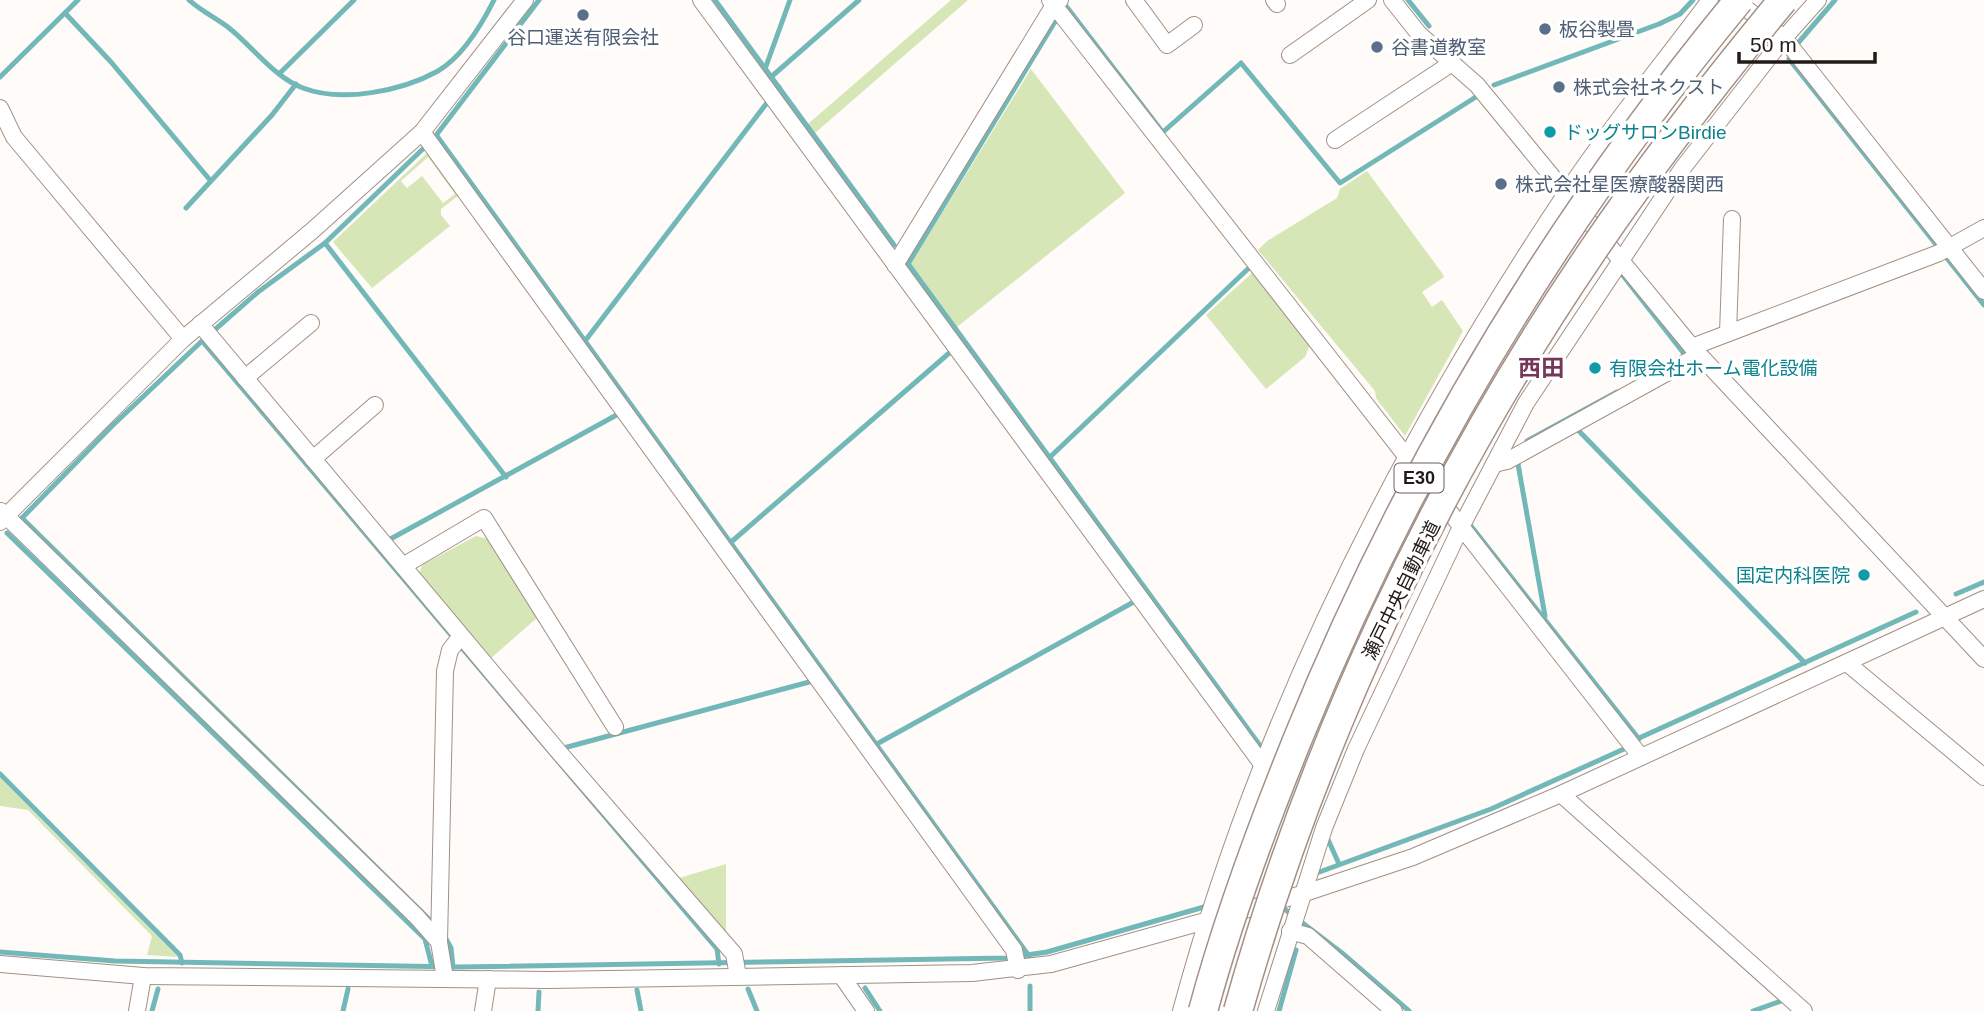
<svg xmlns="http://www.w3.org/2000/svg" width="1984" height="1011" font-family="Arial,'Noto Sans JP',sans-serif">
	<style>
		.green { fill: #d7e6b7; fill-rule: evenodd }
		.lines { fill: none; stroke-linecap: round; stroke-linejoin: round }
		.stream { stroke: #73b8b9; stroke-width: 5 }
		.minor-casing { stroke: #a29086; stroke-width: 18 }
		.minor { stroke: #fff; stroke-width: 16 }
		.motorway-bridge-casing { stroke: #a29086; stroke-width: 31; stroke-linecap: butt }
		.motorway-bridge { stroke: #fff; stroke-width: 28 }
		.service-dot { fill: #5c6f8a; stroke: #fff; stroke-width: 2.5 }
		.culture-dot { fill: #0f9aa8; stroke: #fff; stroke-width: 2.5 }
		.labels { text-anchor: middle; stroke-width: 7; stroke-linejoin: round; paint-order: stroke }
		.shield { fill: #fff; stroke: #645f5c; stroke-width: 2 }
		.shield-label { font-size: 18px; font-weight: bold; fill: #211a16 }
		.service-label { font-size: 19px; fill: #4e5e75; stroke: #fff; text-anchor: start }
		.culture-label { font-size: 19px; fill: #0d838f; stroke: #fff; text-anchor: start }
		.street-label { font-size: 19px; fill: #211a16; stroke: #fff }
		.quarter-label { font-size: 23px; font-weight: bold; fill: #76365a; stroke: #fff }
	</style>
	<rect width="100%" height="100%" fill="#fffbf9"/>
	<g class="green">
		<path d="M951,0H968L815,133L808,124Z"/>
		<path d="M1031,69L1125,193L957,327L910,265Z"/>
		<path d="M428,152L459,195L441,209V215L450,226L372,288L333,242ZM428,157L455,194L443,203L422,176L407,188L401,181Z"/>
		<path d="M1367,171L1442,273L1444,277L1422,292L1432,307L1442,300L1463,331L1405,436L1376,398L1375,391L1258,250L1267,241L1337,198L1340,189Z"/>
		<path d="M1252,273L1310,345L1305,357L1266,389L1206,315Z"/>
		<path d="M476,536L488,539L537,618L490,659L419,574L422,565Z"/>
		<path d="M0,778L178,957L147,955L152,936L28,810L0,806Z"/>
		<path d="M726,864V934L679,878Z"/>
	</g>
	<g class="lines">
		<g class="stream">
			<path d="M189,0C201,11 216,18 229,28C252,46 275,78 303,88C342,103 402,91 438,71C462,57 482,24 494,0"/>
			<path d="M715,0L894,245"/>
			<path d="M1408,0L1429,26"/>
			<path d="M1063,2L1161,130"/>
			<path d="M65,13L111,62L210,180"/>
			<path d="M1798,43L1835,0"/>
			<path d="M1789,59L1984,305"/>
			<path d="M765,69L790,0"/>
			<path d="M280,73L354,0"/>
			<path d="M0,77L78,0"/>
			<path d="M771,77L859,0"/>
			<path d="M1494,85L1659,24L1680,14L1693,0"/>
			<path d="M1163,132L1241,63L1340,183L1479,95"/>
			<path d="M437,136L1029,956"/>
			<path d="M434,138L539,0"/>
			<path d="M186,208L272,115L296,84"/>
			<path d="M325,243L506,477"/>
			<path d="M906,261L1264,751"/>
			<path d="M908,264L1059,15"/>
			<path d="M1621,273L1685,355"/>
			<path d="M211,333L258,292L325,243L427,145"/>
			<path d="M202,341L717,949L719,964"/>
			<path d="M585,341L779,87"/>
			<path d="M1578,430L1805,663"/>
			<path d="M1527,441L1617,392"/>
			<path d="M1049,458L1252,265"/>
			<path d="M1518,464L1545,616"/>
			<path d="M22,518L434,924"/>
			<path d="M21,519L112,426L203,340"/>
			<path d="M1471,526L1639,739"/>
			<path d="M7,533L425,939L432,966"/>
			<path d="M385,542L622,412"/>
			<path d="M730,543L955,348"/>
			<path d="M1956,594L1984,582"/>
			<path d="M1637,739L1916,612"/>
			<path d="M875,745L1139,599"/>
			<path d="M560,749L813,681"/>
			<path d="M0,774L180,955L182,963"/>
			<path d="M1326,835L1339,864"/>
			<path d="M1314,874L1491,809L1624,749"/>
			<path d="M1279,905L1342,953L1409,1011"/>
			<path d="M445,937L451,948L453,967"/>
			<path d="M0,952L115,961L458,967L1007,958L1047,952L1211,905"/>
			<path d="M1030,986V1011"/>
			<path d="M865,988L880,1011"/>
			<path d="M748,989L757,1011"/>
			<path d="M637,990L641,1011"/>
			<path d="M152,1011L158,989"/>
			<path d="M343,1011L348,989"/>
			<path d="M538,1011L539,992"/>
			<path d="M1279,1011L1296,950"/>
			<path d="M1753,1011L1787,999"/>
		</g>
		<g class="minor-casing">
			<g id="minor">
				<path d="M701,0L1262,764"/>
				<path d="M1050,0L1641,757"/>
				<path d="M1134,0L1167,45L1194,25"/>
				<path d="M1274,0L1277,4"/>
				<path d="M1392,0L1419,34L1477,85L1692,347L1984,659"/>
				<path d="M1735,0L1784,38L1984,291"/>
				<path d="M1290,55L1368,0"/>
				<path d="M0,108L14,137L183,339"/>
				<path d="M422,132L1014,950L1018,970"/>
				<path d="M1335,140L1452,63"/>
				<path d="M895,265L1054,5L1060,0"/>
				<path d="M200,324L558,751L734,954L738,976"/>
				<path d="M1728,333L1732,219"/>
				<path d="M1692,347L1939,253L1984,228"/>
				<path d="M245,378L311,323"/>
				<path d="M313,459L375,405"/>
				<path d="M1494,464L1507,461L1699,355"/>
				<path d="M1,511L417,917L439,942L445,978"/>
				<path d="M0,522L183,339L313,230L422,132L525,0"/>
				<path d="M403,566L484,518L615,727"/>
				<path d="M1847,663L1984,777"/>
				<path d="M1561,794L1804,1011"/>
				<path d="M1290,931L1308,936L1394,1011"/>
				<path d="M439,942L445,671L450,650L461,636"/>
				<path d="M0,964L143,976L548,980L972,973L1051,964L1302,894L1413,857L1561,794L1984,599"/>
				<path d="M841,975L866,1011"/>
				<path d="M137,1011L143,976"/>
				<path d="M483,1011L488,979"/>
				<path d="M1181,1011C1260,718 1397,447 1565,195C1609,128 1662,65 1710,0"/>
				<path d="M1266,1011L1324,828L1356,749L1460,529L1526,403L1682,169L1784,38L1818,0"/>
			</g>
		</g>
		<use href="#minor" class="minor"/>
		<g class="motorway-bridge-casing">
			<g id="motorway-bridge">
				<path d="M1203,1011C1228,918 1262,827 1298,738C1407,470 1555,223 1739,0"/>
				<path d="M1238,1011C1313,743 1436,480 1593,250C1652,163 1716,81 1783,0"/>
			</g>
		</g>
		<use href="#motorway-bridge" class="motorway-bridge"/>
	</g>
	<g class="service-dot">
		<circle cx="583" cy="15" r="7"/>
		<circle cx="1545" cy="29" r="7"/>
		<circle cx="1377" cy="47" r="7"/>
		<circle cx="1559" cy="87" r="7"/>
		<circle cx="1501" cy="184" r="7"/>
	</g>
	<g class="culture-dot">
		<circle cx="1550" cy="132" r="7"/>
		<circle cx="1595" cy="368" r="7"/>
		<circle cx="1864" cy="575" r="7"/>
	</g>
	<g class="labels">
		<rect class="shield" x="1394.5" y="463.5" width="49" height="29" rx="5"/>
		<g class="shield-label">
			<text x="1419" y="484">E30</text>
		</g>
		<g class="service-label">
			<text x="1559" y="36">板谷製畳</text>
			<text x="583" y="44" text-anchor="middle">谷口運送有限会社</text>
			<text x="1391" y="54">谷書道教室</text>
			<text x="1573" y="94">株式会社ネクスト</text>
			<text x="1515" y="191">株式会社星医療酸器関西</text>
		</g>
		<g class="culture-label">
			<text x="1564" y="139">ドッグサロンBirdie</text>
			<text x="1609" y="375">有限会社ホーム電化設備</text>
			<text x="1850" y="582" text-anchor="end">国定内科医院</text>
		</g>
		<g class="street-label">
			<text transform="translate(1401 590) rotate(-64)" y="7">瀬戸中央自動車道</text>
		</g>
		<g class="quarter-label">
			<text x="1541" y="376">西田</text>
		</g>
	</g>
	<path d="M1739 52v10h136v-10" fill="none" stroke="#211a16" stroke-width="3.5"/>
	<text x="1750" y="52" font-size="21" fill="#211a16" stroke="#ffffff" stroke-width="5" paint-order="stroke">50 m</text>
</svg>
